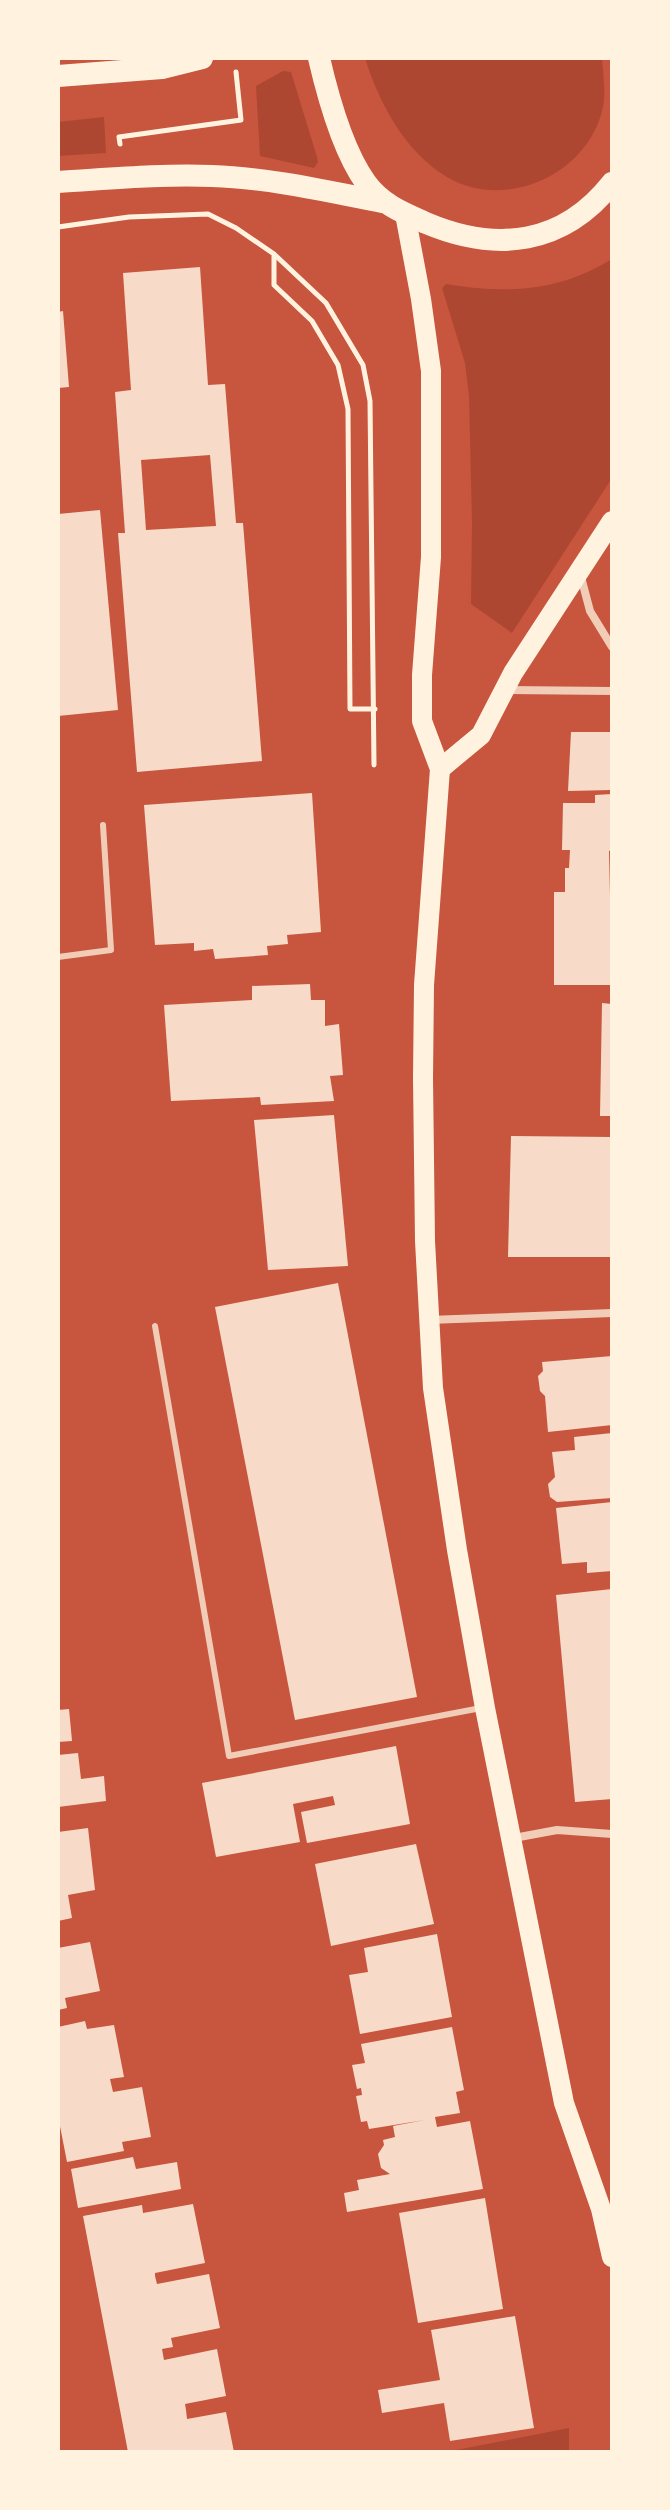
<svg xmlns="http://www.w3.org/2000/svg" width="670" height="2510" font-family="'Work Sans',sans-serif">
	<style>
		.green { fill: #ae4732 }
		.building { fill: #f7dbc8; fill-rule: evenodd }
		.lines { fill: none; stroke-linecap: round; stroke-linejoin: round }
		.path { stroke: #fff3e0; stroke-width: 5 }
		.service { stroke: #f1ccb7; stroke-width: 6 }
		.minor { stroke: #f1ccb7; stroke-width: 8 }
		.primary { stroke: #fff3e0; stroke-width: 20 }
		.trunk { stroke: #fff3e0; stroke-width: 22 }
	</style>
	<rect width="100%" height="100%" fill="#c8553d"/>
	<g class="green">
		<path d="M365,58H602C603,74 606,91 603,107C589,174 506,212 447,177C405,152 379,103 365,58Z"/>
		<path d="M283,71L291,72L317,157L318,162L314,168L260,156L256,86Z"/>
		<path d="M104,117L106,153L58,156V122Z"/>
		<path d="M612,259V478L512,633L471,604L472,522L469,396L465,363L442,288L446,284C506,294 559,292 612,259Z"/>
		<path d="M569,2428V2452H446Z"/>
	</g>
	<g class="building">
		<path d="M200,267L208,385L225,384L236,523H243L262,761L137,772L118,533H125L115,392L131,390L123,273ZM210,455L216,526L146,530L141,460Z"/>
		<path d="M63,311L69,387L58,388V312Z"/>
		<path d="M100,510L118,710L58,716V514Z"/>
		<path d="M571,732H612V790L568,791Z"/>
		<path d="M312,793L321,932L287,935L288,944L267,946L268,955L215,959L213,949L194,951V943L155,945L144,805Z"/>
		<path d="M612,794V850L609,851L612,985H554V892H565V868H569L570,850H562L563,803H595V795Z"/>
		<path d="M310,984L311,1000H325V1026L339,1024L343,1075L330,1076L334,1101L261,1105L260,1097L171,1101L164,1005L252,1000V986Z"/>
		<path d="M602,1003L612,1004V1116H600Z"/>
		<path d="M334,1115L348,1266L268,1270L254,1120Z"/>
		<path d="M511,1136L612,1137V1257H508Z"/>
		<path d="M338,1283L417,1697L295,1720L215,1307Z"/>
		<path d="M612,1356V1425L548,1432L545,1396L540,1391L538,1376L543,1371L542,1362Z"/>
		<path d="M612,1433V1498L557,1502L550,1497L548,1484L555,1477L552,1452L575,1450L574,1437Z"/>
		<path d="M612,1502V1571L587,1573V1562L562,1564L556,1508Z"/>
		<path d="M612,1589V1799L575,1802L556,1595Z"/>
		<path d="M69,1709L72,1741L58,1742V1710Z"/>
		<path d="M396,1746L410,1824L307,1843L301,1812L335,1805L333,1796L293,1804L300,1842L216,1857L202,1783Z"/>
		<path d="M78,1753L81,1779L104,1776L106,1801L58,1807V1755Z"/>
		<path d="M88,1828L95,1890L68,1895L72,1918L58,1921V1832Z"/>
		<path d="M416,1844L434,1924L331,1946L315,1864Z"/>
		<path d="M437,1934L452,2017L360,2034L349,1975L368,1972L364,1948Z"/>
		<path d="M90,1942L100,1991L65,1998L67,2008L58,2010V1948Z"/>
		<path d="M85,2021L87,2029L114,2025L124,2077L110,2079L113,2092L142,2087L151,2137L122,2142L124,2151L67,2162L58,2116V2027Z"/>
		<path d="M452,2027L464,2090L456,2092L460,2113L435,2117L437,2127L470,2121L483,2189L347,2212L344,2193L359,2190L357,2180L390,2174L381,2168L378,2154L384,2145L383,2140L395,2137L393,2126L425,2120L369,2129L367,2121L361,2122L356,2096L362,2095L361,2088L357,2089L352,2065L365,2063L361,2044Z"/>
		<path d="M133,2157L136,2169L177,2162L181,2189L78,2208L71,2169Z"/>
		<path d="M485,2198L503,2309L418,2323L399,2213Z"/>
		<path d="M193,2204L205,2263L155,2273V2276L157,2284L209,2274L220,2328L171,2338L173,2347L162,2349L164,2360L217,2349L226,2396L185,2404L186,2410L187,2419L226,2412L234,2452H128L83,2216L142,2205L143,2213Z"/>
		<path d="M515,2316L534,2428L450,2441L444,2403L382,2413L378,2390L440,2380L431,2330Z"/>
	</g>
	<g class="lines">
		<g class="path">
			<path d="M120,144L119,137L241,120L236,72"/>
			<path d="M58,227L129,217L208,214L236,228L274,254V285L312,321L338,365L348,409L350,709H375"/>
			<path d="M275,255L326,303L363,365L370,401L374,765"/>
		</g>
		<g class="service">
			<path d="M58,957L111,950L103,825"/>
			<path d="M155,1326L229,1756L481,1708"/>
		</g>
		<g class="minor">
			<path d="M581,577L590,611L612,647"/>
			<path d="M505,690L612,691"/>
			<path d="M429,1320L612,1313"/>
			<path d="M514,1838L557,1830L612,1834"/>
		</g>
		<g class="primary">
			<path d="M405,214L421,299L431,371V557L422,675V721L440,769L424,985L423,1078L425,1241L433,1388L457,1550L485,1708L564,2103L601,2209L612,2257"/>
			<path d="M440,769L481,735L513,673L612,521"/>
		</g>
		<g class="trunk">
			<path d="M319,58C328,97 343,151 366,183C381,204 403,213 426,223C497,253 563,245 612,183"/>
			<path d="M58,76L162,68L202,58"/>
			<path d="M58,182C109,179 160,174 212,176C269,178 326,191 382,202"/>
		</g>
	</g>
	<rect width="670" height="2510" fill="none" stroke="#fff3e0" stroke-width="120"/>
</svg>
